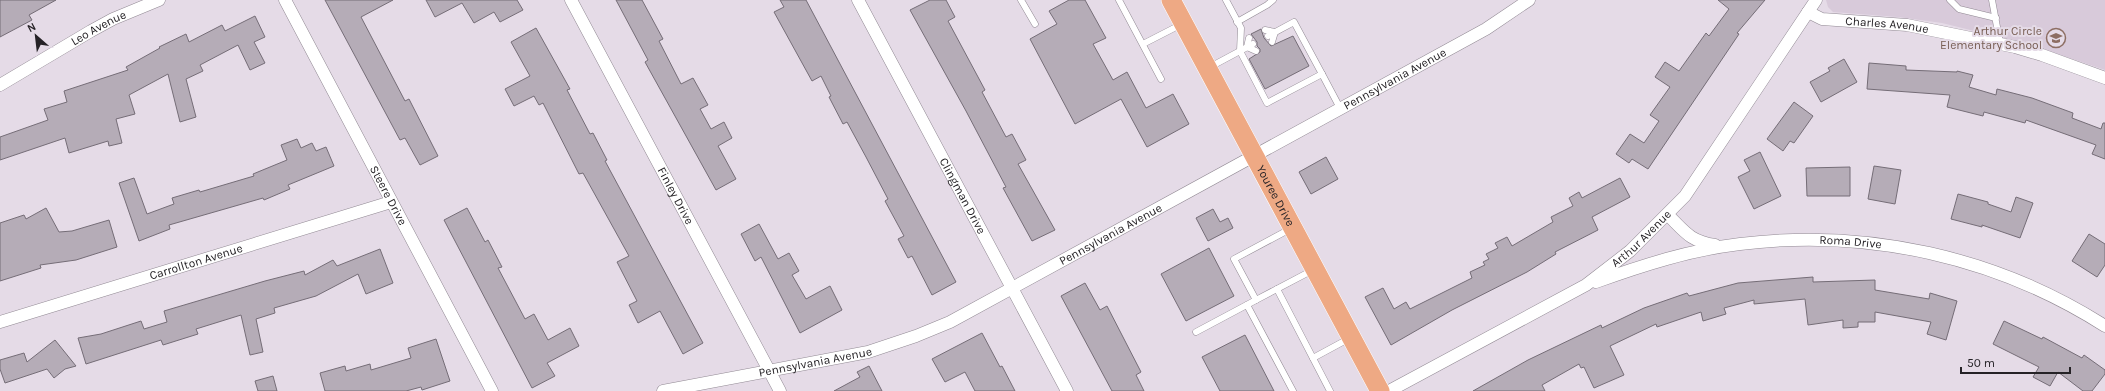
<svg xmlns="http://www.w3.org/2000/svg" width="2105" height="391" font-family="Karla,sans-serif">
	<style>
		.built { fill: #d8cada }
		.building { fill: #b5acb7; stroke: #756d77 }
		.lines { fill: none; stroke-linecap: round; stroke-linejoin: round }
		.service-casing { stroke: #918993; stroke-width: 7 }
		.minor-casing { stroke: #918993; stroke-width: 13 }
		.primary-casing { stroke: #fff; stroke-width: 20 }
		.service { stroke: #fff; stroke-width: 6 }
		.minor { stroke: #fff; stroke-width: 12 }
		.primary { stroke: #eea984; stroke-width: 19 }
		.labels { text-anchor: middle; stroke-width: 4; stroke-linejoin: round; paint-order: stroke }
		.street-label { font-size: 12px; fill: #252226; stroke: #e5dbe7 }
		.education-label { font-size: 12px; fill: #785e54; stroke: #e5dbe7; text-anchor: end }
	</style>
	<rect width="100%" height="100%" fill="#e5dbe7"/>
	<path class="built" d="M1826,0H2105V70L2031,45L1942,23L1898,17L1833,12L1828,7Z"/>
	<g class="building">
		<path d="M0,0H56L29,15L32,20L0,37Z"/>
		<path d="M325,0H393L361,17L405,101L409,99L438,156L420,165L405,138L400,140Z"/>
		<path d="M426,0H517L523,10L500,22L494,12L474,23L462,3L435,17Z"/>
		<path d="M616,0H642L663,39L659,41L681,84L693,78L708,105L700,109L711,129L724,122L732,138L718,146L736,179L716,190L645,62L648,60Z"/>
		<path d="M780,0H806L956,282L932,295L912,256L908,258L898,239L904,236L885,201L888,199L866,157L847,122L843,124L829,97L831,96L821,76L812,81L774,12L784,7Z"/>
		<path d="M930,0H946L955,17L948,21L985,90L982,92L1006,137L1012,134L1026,160L1018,164L1055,230L1032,241L1003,188L1006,187L966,111L910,10Z"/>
		<path d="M1069,0H1085L1106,38L1093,44L1113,80L1127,72L1146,108L1173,94L1189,124L1147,147L1121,99L1075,124L1030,39L1057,24L1049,11Z"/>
		<path d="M1718,0H1765L1737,33L1739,34L1648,169L1632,159L1629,163L1616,154L1630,134L1644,143L1659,121L1650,115L1670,87L1655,77L1665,62L1679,71L1706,33L1709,36L1729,9Z"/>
		<path d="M255,16L265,37L254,42L265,63L250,70L238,45L200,65L203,71L186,79L196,117L180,122L168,74L129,95L135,114L116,119L122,143L109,146L108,141L69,153L65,138L0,160V137L48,120L44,109L67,102L64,91L128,70L126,67L160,48L159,47L186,34L189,42L222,25L225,31Z"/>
		<path d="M536,28L570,89L567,90L590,134L593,133L607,160L605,161L703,343L683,354L660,311L638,323L629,305L637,301L617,262L629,256L583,173L579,174L543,103L539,105L534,96L514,106L505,89L530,76L511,42Z"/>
		<path d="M1261,29L1264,38L1271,46L1293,36L1309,66L1265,89L1249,59L1260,52V49L1257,46V42L1251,34Z"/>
		<path d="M1844,59L1857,82L1821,102L1810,82L1830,71L1828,68Z"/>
		<path d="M1869,63L1906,66V70L1957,72V71L1973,75L1969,87L1996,95L1997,89L2032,98L2073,113L2072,118L2101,129L2103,123H2105V159L2092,154L2096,145L2026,120L2025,123L1984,112L1983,116L1947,107L1950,95L1867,89Z"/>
		<path d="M1794,102L1813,116L1794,143L1790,141L1783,151L1767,139Z"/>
		<path d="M297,139L301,148L312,143L316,151L326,147L334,166L288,185L290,189L264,200L263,198L169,225L170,229L139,241L119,183L134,178L147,214L174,204L172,198L199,190L200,192L254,176L253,174L287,160L281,145Z"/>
		<path d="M1760,152L1781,196L1754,209L1738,177L1750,171L1744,160Z"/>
		<path d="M1326,157L1338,179L1311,194L1299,172Z"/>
		<path d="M1874,166L1901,170L1895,204L1868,199Z"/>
		<path d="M1850,167V196H1807L1806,168Z"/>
		<path d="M1620,178L1630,197L1592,217L1598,230L1555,252L1556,254L1527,272L1452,310L1391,345L1365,297L1383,288L1394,309L1406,302L1410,309L1472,278L1470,272L1485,265L1483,262L1489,259L1486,254L1498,248L1495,243L1507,237L1512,246L1553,222L1551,217L1573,206L1569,198L1579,192L1582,198Z"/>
		<path d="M1958,194L1988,202V204L2011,212L2016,197L2033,203L2020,238L1982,225V227L1951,219Z"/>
		<path d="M46,208L59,232L72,231L109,220L117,247L76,260L40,265L41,268L0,281V223L24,215L26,219Z"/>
		<path d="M467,208L485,242L488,240L502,267L498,268L525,319L534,314L548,340L570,328L579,346L547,363L555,376L532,388L444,220Z"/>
		<path d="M1213,209L1220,222L1228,218L1233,228L1208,241L1196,218Z"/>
		<path d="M759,224L778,259L789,253L799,271L792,275L806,299L830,286L842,310L800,333L761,257L755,261L741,234Z"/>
		<path d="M2089,234L2105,244V265L2097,277L2072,261Z"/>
		<path d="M1209,248L1234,296L1186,321L1161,274Z"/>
		<path d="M380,249L393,283L366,294L358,274L316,296L274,308L275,313L256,319L263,352L250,355L241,315L196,329L198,334L163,345L161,340L86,364L78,338L101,334L141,321L144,329L167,322L164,311L265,281L304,271L305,275L333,260L337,266Z"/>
		<path d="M1813,277V282L1875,280V290L1929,299L1930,293L1957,301L1946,340L1927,334L1931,322L1875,312V322H1858V327L1843,328V320L1808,325L1805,299L1754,304V300L1724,308L1726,314L1703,321L1701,312L1657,327L1656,324L1610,346L1624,375L1594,388L1584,367L1581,368L1579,364L1542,385L1545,391H1473L1528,360L1601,325L1602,328L1644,308L1687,293L1689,296L1738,283Z"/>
		<path d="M1085,283L1100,310L1107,306L1141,372L1136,375L1144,391H1112L1061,296Z"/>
		<path d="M2004,321L2042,339L2043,337L2082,358L2084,355L2105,370V374L2092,391H2083L2058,372L2050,386L2033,377L2039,367L1993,344Z"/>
		<path d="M982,333L1000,367L1002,366L1015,391H975L965,372L945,382L932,359Z"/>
		<path d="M1245,335L1274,391H1220L1202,357Z"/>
		<path d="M436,339L450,381L422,390L421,387L406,391H325L320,373L345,366L346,371L370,364L371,370L411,358L408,348Z"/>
		<path d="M55,340L76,366L65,369L54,378L47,369L5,383L0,369V360L24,353L27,362Z"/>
		<path d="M869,366L882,391H834L860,377L857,372Z"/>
		<path d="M273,376L277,391H258L255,381Z"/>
	</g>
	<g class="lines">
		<g class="service-casing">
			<g id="service">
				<path d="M1021,0L1035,24"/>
				<path d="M1119,0L1161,79"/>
				<path d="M1226,0L1241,28L1240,51L1267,103L1322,74L1294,22L1268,36"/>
				<path d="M1950,0L1959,9L1996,18"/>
				<path d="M1992,0L2000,43"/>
				<path d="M1237,22L1267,5L1273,0"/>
				<path d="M1265,30L1275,32L1272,42"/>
				<path d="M1249,38L1247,47L1256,51"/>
				<path d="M1143,44L1182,24"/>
				<path d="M1210,67L1253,44"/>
				<path d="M1322,74L1340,108"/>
				<path d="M1292,228L1234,259L1256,300L1313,270"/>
				<path d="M1277,289L1330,391"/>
				<path d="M1247,305L1293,391"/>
				<path d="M1196,332L1256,300"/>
				<path d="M1313,358L1350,338"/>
			</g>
		</g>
		<g class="minor-casing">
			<g id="minor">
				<path id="s1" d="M285,0L492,391"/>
				<path id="s2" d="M571,0L780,391"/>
				<path id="s3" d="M858,0L1067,391"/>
				<path id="s4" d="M1808,12L1822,19L1907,25L2015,47L2042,55L2105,78"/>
				<path id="s5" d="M0,85L91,31L113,19L159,0"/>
				<path d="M1668,215C1685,232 1690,241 1715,245"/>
				<path id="s6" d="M1596,282C1643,265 1690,250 1740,244C1867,228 1997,257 2105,326"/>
				<path id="s7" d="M0,322L391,202"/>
				<path id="s8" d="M663,391L868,352L916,336L950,322L1486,29L1529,0"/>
				<path id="s9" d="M1389,391L1586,285L1630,251L1685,196L1816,0"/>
			</g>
		</g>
		<g class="primary-casing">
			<g id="primary">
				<path id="s10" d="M1171,0L1380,391"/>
			</g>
		</g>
		<use href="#service" class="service"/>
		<use href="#minor" class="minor"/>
		<use href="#primary" class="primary"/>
	</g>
	<defs>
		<g id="school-ring" transform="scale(1)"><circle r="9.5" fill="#e5dbe7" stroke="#8d6e63" stroke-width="1.5"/><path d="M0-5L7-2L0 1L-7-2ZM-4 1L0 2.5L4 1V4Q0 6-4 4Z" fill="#8d6e63"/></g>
	</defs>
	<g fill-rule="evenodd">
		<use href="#school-ring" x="2056" y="38"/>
	</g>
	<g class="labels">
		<g class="street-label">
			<text dy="4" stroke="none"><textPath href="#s4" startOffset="81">Charles Avenue</textPath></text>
			<text dy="4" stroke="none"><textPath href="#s5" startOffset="114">Leo Avenue</textPath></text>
			<text dy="4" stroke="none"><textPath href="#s8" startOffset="803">Pennsylvania Avenue</textPath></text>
			<text dy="4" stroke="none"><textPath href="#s2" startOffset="222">Finley Drive</textPath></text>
			<text dy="4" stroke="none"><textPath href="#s3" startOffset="222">Clingman Drive</textPath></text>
			<text dy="4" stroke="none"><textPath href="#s10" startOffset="222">Youree Drive</textPath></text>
			<text dy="4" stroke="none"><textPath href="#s1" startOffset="221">Steere Drive</textPath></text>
			<text dy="4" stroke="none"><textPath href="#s8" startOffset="479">Pennsylvania Avenue</textPath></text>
			<text dy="4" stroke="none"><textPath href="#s9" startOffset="296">Arthur Avenue</textPath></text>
			<text dy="4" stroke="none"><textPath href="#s6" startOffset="260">Roma Drive</textPath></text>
			<text dy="4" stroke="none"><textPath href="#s7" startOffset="205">Carrollton Avenue</textPath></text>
			<text dy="4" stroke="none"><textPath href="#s8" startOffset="155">Pennsylvania Avenue</textPath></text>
		</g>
		<g class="education-label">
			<text x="2042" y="35">Arthur Circle<tspan x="2042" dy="14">Elementary School</tspan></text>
		</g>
	</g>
	<g transform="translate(36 36) rotate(332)" stroke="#e5dbe7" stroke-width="3" paint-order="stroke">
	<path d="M0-3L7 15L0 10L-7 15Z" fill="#252226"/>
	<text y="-6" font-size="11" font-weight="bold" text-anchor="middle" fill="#252226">N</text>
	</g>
	<path d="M1961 367v6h109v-6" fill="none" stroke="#252226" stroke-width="2"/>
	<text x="1967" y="367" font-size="12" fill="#252226" stroke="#e5dbe7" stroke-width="3" paint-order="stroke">50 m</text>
</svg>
